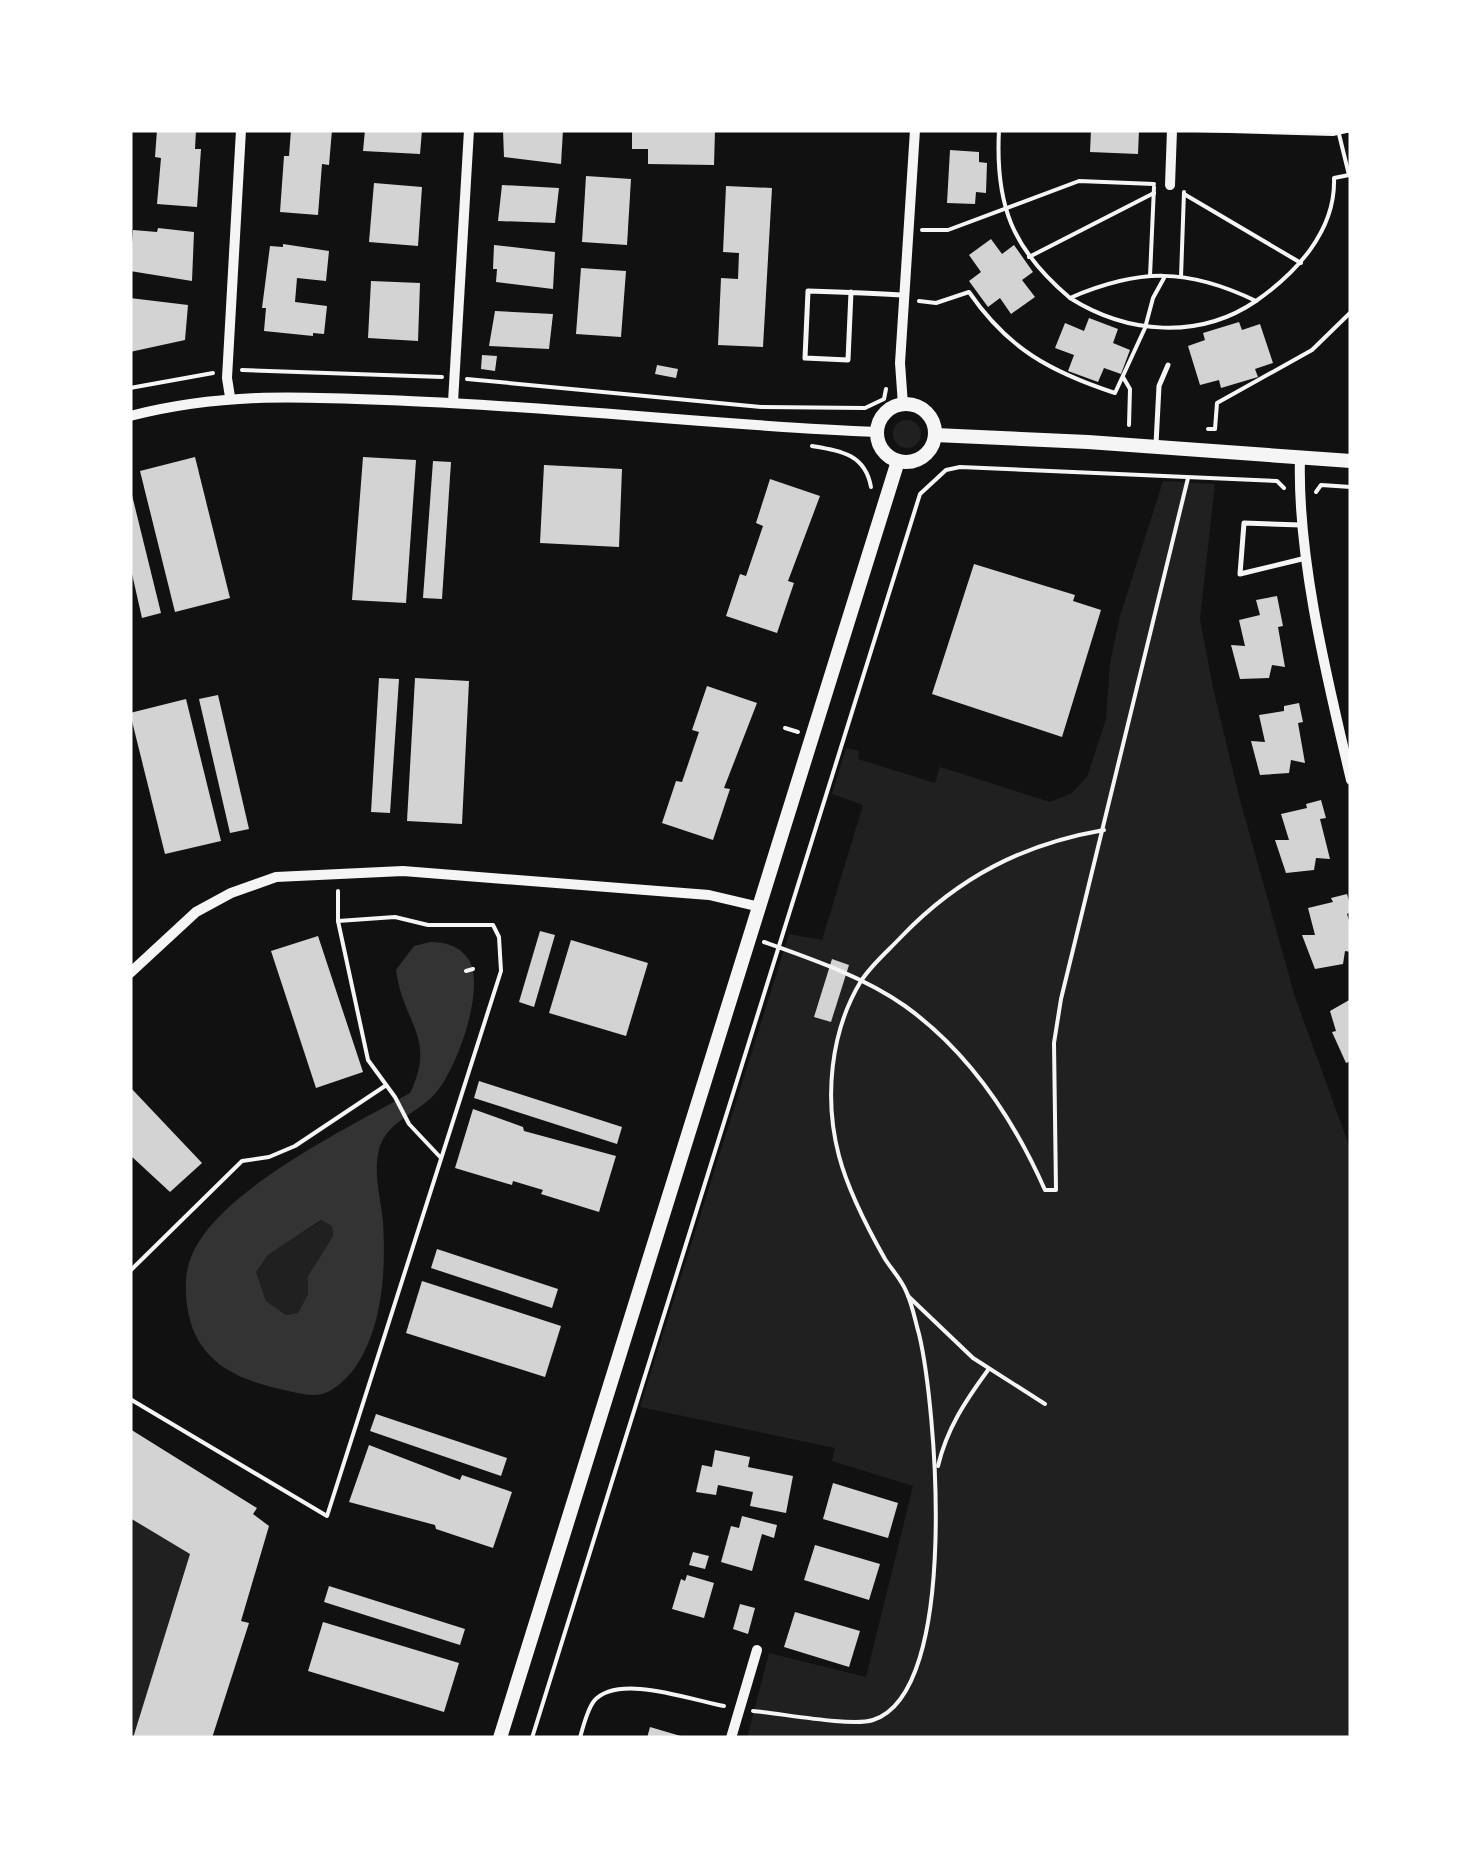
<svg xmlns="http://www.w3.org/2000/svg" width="1481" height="1868" font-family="'Work Sans',sans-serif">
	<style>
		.green { fill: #202020 }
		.water { fill: #333; fill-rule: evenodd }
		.building { fill: #d3d3d3 }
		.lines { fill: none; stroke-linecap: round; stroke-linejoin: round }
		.path { stroke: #f5f5f5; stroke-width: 4 }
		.service { stroke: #f5f5f5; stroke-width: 5 }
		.minor { stroke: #f5f5f5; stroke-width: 10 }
		.tertiary { stroke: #f5f5f5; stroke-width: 14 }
	</style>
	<rect width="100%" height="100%" fill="#111"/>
	<g class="green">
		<circle cx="907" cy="434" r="14"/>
		<path d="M1163,481L1215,484L1200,619L1213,688L1240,800L1295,997L1351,1151V1738H747L769,1653L866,1677L913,1486L832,1461L835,1448L640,1407L789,934L822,940L863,805L832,794L846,748L859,751L858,759L935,783L940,767L1050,802L1072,793L1087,777L1106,719L1110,663L1120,616Z"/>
		<path d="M322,1220L332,1225L333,1236L308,1276V1294L298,1313L286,1315L266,1301L256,1272L268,1255Z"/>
		<path d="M130,1518L190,1554L133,1738H130Z"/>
	</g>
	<path class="water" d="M430,942C445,942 460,946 469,960C486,989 456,1072 434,1095C415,1115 383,1123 378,1154C374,1176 381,1200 383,1222C386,1269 383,1329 354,1369C348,1377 335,1390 325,1393C312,1398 293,1392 280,1389C231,1378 194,1358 187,1305C185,1290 185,1274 190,1260C214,1192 348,1128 410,1093C437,1037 403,1024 396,970L414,946ZM321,1220L332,1226L333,1236L308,1276V1294L298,1313L286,1315L266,1301L256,1272L268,1255Z"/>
	<g class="building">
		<path d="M157,130H196L195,149H201L197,207L157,204L161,158L155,157Z"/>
		<path d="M291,130H332L329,165L322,164L318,215L280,212L284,156H289Z"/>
		<path d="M365,130H422L420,154L363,151Z"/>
		<path d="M503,130H563L561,164L504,157Z"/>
		<path d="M632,130H715L714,165L648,164V149H632Z"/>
		<path d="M1091,130H1139L1138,154L1090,152Z"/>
		<path d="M950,150L979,152V162L987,163L986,193L976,192L975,204L947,203Z"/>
		<path d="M586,176L631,179L627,245L582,242Z"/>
		<path d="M374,183L422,187L418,246L369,242Z"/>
		<path d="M502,185L559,188L555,223L498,221Z"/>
		<path d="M726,186L772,188L763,347L718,345L721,278L738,279L739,253L723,252Z"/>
		<path d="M158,228L194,232L192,281L130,271L133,230L157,232Z"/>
		<path d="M991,239L1002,254L1014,245L1033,272L1022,280L1035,297L1011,314L1000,298L988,307L969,281L981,272L969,255Z"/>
		<path d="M283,244L329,251L326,281L297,278L295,302L327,306L324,334L313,333V336L264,331L266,308H262L270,246L283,247Z"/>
		<path d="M494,245L555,252L553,289L496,282L497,269H493Z"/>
		<path d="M581,268L626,271L621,337L576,334Z"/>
		<path d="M371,281L420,283L418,341L368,338Z"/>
		<path d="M130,298L188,305L185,340L130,352Z"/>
		<path d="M495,311L553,314L549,349L489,346Z"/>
		<path d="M1089,318L1118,329L1113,343L1130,350L1121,374L1104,368L1098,382L1068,371L1074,355L1055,348L1065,323L1084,331Z"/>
		<path d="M1239,322L1242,330L1260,324L1273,363L1255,369L1258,377L1221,388L1219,380L1200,385L1188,346L1205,340L1203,333Z"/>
		<path d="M482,355L497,356L495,371L481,369Z"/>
		<path d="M657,365L678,369L676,378L655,374Z"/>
		<path d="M195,457L230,598L175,612L140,471Z"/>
		<path d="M363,457L416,460L406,603L352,600Z"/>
		<path d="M433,461L451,462L442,599L423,598Z"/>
		<path d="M544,465L622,469L619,547L540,543Z"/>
		<path d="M770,479L820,496L788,581L794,583L777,633L726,616L740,574L746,576L763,526L756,523Z"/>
		<path d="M130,487L161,613L142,618L130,565Z"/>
		<path d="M974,564L1075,595L1073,601L1101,610L1062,737L932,694Z"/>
		<path d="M1277,596L1283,626L1278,627L1285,667L1272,665L1269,678L1240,679L1231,645L1245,646L1239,620L1260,615L1256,600Z"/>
		<path d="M379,678L399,679L390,813L371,812Z"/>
		<path d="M415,678L469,681L462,824L407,821Z"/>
		<path d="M707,686L757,703L724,788L730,789L713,840L662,823L676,781L682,782L699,732L692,730Z"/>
		<path d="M218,695L249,829L230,833L199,699Z"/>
		<path d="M186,699L221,841L165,854L130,713Z"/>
		<path d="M1299,703L1303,722L1298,723L1305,763L1291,760L1289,773L1260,775L1251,741L1265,742L1259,715L1284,711V706Z"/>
		<path d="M1321,800L1326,818L1320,819L1330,859L1316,858L1314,870L1286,873L1275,840H1289L1281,814L1307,808L1306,804Z"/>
		<path d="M1347,894L1351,908V912L1347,914L1351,927V952L1345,951L1343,964L1315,969L1302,935H1315L1308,908L1333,902L1331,898Z"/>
		<path d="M540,931L555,935L534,1007L519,1002Z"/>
		<path d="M318,936L363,1072L316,1088L271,951Z"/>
		<path d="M571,940L648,963L626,1036L549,1013Z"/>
		<path d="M832,959L849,965L831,1022L814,1017Z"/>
		<path d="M1351,999V1061L1346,1063L1332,1032L1336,1031L1330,1011Z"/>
		<path d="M479,1081L622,1127L617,1144L474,1098Z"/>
		<path d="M130,1087L202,1163L170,1192L130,1155Z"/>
		<path d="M473,1109L523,1127L524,1131L616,1156L599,1212L541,1194L543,1190L513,1181L512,1185L455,1168Z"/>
		<path d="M437,1249L558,1289L552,1308L431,1268Z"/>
		<path d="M422,1281L561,1326L545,1377L406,1333Z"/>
		<path d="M376,1414L507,1458L501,1476L370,1431Z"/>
		<path d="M130,1429L257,1508L253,1514L269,1526L241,1621L249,1623L212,1738H133L190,1554L130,1518Z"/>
		<path d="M369,1445L460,1480L462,1475L512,1492L493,1548L436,1529L435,1525L349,1502Z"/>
		<path d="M715,1450L750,1457L748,1467L793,1476L786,1513L750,1506L753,1492L718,1485L716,1495L696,1492L702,1465L712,1467Z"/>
		<path d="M833,1483L898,1503L888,1538L823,1519Z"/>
		<path d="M742,1516L777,1525L774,1538L762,1534L752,1571L721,1562L731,1526L739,1528Z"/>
		<path d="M815,1545L880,1564L869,1600L804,1580Z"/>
		<path d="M693,1552L709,1556L705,1569L689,1565Z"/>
		<path d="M687,1575L714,1583L704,1618L672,1609L681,1579L685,1581Z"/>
		<path d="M329,1586L465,1629L460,1645L324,1602Z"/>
		<path d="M740,1604L755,1608L748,1634L733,1629Z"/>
		<path d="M795,1612L860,1631L849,1667L784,1647Z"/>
		<path d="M323,1622L459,1663L444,1712L308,1671Z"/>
		<path d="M650,1727L684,1737V1738H647Z"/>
	</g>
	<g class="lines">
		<g class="path">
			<path d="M999,130C995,205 1012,249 1070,298C1139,268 1188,268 1256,301C1296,273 1336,231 1334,178L1349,175L1338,130"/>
			<path d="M1195,130L1333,134L1351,130"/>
			<path d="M1184,194L1301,263"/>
			<path d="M922,230H948L1079,181L1154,184"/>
			<path d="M1029,257L1154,193"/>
			<path d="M1150,276L1154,187"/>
			<path d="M1181,277L1184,192"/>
			<path d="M1070,298C1127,334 1199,340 1256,301"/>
			<path d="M919,301L936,303L969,292C1008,349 1051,372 1115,393L1145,328L1153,298L1164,278"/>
			<path d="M242,370L442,377"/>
			<path d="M1123,377L1130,389L1129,425"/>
			<path d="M467,379L761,407L865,408L884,399L886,389"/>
			<path d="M130,388L213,373"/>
			<path d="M1208,429H1215L1217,403L1312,350L1351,312"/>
			<path d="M812,446C841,451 865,454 871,487"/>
			<path d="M1316,492L1321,485L1351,487"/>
			<path d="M785,728L798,732"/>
			<path d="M338,891V921"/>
			<path d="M764,942C812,959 864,977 905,1006C969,1052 1014,1120 1045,1190H1056L1054,1043L1061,999L1188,478"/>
			<path d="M466,971L473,969"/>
			<path d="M130,1271L242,1161L269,1157L295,1146L385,1086"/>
			<path d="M908,1296L973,1358L1045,1404"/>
			<path d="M130,1399L327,1516L501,971L499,937L493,925H428L395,917L338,921L368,1060L395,1097L409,1124L441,1158"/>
			<path d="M938,1466C947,1428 966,1400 988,1370"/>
			<path d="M753,1711C779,1713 851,1727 873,1720C961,1692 936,1405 919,1334C915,1320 912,1303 906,1291C901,1279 892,1270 885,1259C868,1229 848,1190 839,1156C824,1099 830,1032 861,981C872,964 888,951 902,936C959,877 1023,844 1104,830"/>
			<path d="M532,1738L920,494L946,470L960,467L1277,481L1284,488"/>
			<path d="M580,1738C583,1727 587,1710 594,1701C618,1673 691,1700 724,1706"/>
		</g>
		<g class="service">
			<path d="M851,292L848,360L805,358L808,291C839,292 870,293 901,295"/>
			<path d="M1156,444L1159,386L1168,365"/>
			<path d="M1301,525L1244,523L1240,574L1306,558"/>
		</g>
		<g class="minor">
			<path d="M1170,185L1172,130"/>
			<path d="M230,397L227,378L241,130"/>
			<path d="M453,402L469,130"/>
			<path d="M903,405L900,363L915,130"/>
			<path d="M130,416C227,391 310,397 408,401C565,407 721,426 877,432"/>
			<path d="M1300,458C1297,559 1328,682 1351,780"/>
			<path d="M130,973L196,912L231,893L276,877L403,871L709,895L760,907"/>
			<path d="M731,1738L757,1650"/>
		</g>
		<g class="tertiary">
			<circle cx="906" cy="433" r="29"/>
			<path d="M935,435L1088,442L1351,461"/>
			<path d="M500,1738L898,461"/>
		</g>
	</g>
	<rect width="1481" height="1868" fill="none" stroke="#ffffff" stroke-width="265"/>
</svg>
